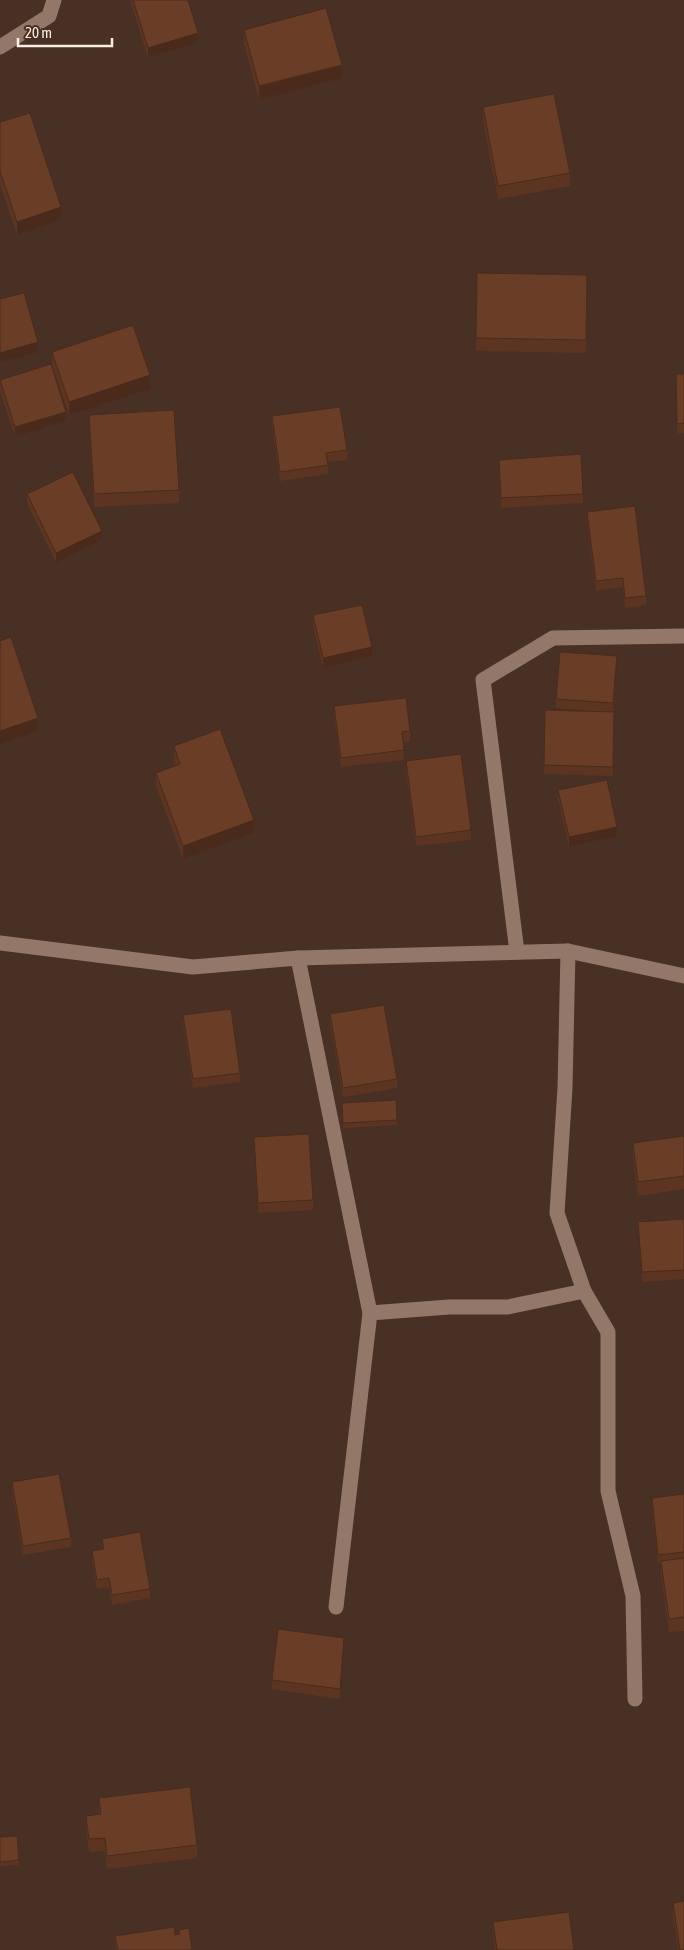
<svg xmlns="http://www.w3.org/2000/svg" width="684" height="1950" font-family="'Asap Condensed',sans-serif">
	<style>
		.lines { fill: none; stroke-linecap: round; stroke-linejoin: round }
		.minor { stroke: #937869; stroke-width: 15 }
		.wall { fill: #5b3521 }
		.shaded-wall { fill: #4a2b1b }
		.building { fill: #6a3e26; stroke: #4a2b1b }
	</style>
	<rect width="100%" height="100%" fill="#483024"/>
	<g class="lines">
		<g class="minor">
			<path d="M0,47L49,16L54,0"/>
			<path d="M0,943L193,967L298,958L568,951L684,976"/>
			<path d="M517,952L483,680L553,638L684,636"/>
			<path d="M298,958L370,1313L336,1607"/>
			<path d="M584,1291L608,1332V1491L633,1596L635,1699"/>
			<path d="M370,1313L449,1307H508L584,1291L557,1213L565,1088L568,951"/>
		</g>
	</g>
	<g class="wall">
		<path d="M130,0H188L198,42L148,58Z"/>
		<path d="M244,30L342,78L259,100L244,43Z"/>
		<path d="M483,107L570,173V186L498,199L483,120Z"/>
		<path d="M0,122L61,220L17,235L0,184Z"/>
		<path d="M477,273L587,275L586,353L476,351Z"/>
		<path d="M52,352L150,389L69,415L53,368L66,421L15,437L0,391V380L52,365Z"/>
		<path d="M676,374H684V433H677Z"/>
		<path d="M89,415L179,490V503L94,507L89,428Z"/>
		<path d="M272,416L347,450V460L328,462V474L280,481L272,426Z"/>
		<path d="M499,460L583,494V503L501,508Z"/>
		<path d="M27,494L102,540L56,563L27,503Z"/>
		<path d="M587,512L646,596V605L625,608L623,587L596,591L587,521Z"/>
		<path d="M313,615L372,656L323,668L313,625Z"/>
		<path d="M617,666L614,712L613,776L544,774V765L603,712L556,708V699Z"/>
		<path d="M334,706L410,731V741L403,742L404,760L341,767L334,715Z"/>
		<path d="M174,746L254,833L183,859L156,786V773L176,766L174,759Z"/>
		<path d="M406,761L471,830V840L416,846L406,771Z"/>
		<path d="M558,790L617,836L569,847L558,799Z"/>
		<path d="M330,1014L397,1079V1088L343,1097L330,1024Z"/>
		<path d="M183,1015L240,1073V1082L193,1088L183,1024Z"/>
		<path d="M342,1103L397,1120V1125L343,1128Z"/>
		<path d="M684,1136V1189L638,1196L633,1156V1143Z"/>
		<path d="M254,1137L313,1200V1210L258,1213Z"/>
		<path d="M684,1219V1279L642,1282L638,1222Z"/>
		<path d="M12,1482L71,1538V1547L23,1555L12,1492Z"/>
		<path d="M684,1494V1631L669,1632L661,1574V1564H658L652,1507V1498Z"/>
		<path d="M102,1539L150,1589V1598L112,1605L109,1587L97,1589L92,1560V1551L102,1549Z"/>
		<path d="M344,1647L340,1699L272,1689V1680Z"/>
		<path d="M99,1798L197,1845V1858L107,1869L105,1851L89,1852L86,1829V1816L99,1815Z"/>
		<path d="M0,1837L19,1860V1865L0,1866Z"/>
		<path d="M673,1903L684,1950H678L673,1916Z"/>
		<path d="M493,1922L574,1950H495L493,1932Z"/>
		<path d="M179,1930L192,1950H116L115,1936L175,1935H179Z"/>
	</g>
	<g class="shaded-wall">
		<path d="M198,33V42L148,58V48Z"/>
		<path d="M342,65V78L259,100V86Z"/>
		<path d="M61,207V220L17,235V222Z"/>
		<path d="M38,342V352L0,362V353Z"/>
		<path d="M150,375V389L69,415V402Z"/>
		<path d="M66,412V421L15,437V427Z"/>
		<path d="M102,531V540L56,563V553Z"/>
		<path d="M372,647V656L323,668V658Z"/>
		<path d="M617,656V666L613,713V703Z"/>
		<path d="M38,718V731L0,744V731Z"/>
		<path d="M254,820V833L183,859V846Z"/>
		<path d="M617,827V836L569,847V837Z"/>
		<path d="M344,1638V1647L340,1699V1689Z"/>
	</g>
	<g class="building">
		<path d="M133,0H188L198,33L148,48Z"/>
		<path d="M326,8L342,65L259,86L244,30Z"/>
		<path d="M554,94L570,173L498,186L483,107Z"/>
		<path d="M30,113L61,207L17,222L0,171V122Z"/>
		<path d="M477,273L587,275L586,340L476,338Z"/>
		<path d="M24,293L38,342L0,353V299Z"/>
		<path d="M133,325L150,375L69,402L52,352Z"/>
		<path d="M51,364L66,412L15,427L0,380Z"/>
		<path d="M676,374H684V423L677,424Z"/>
		<path d="M340,407L347,450L326,453L328,465L280,472L272,416Z"/>
		<path d="M174,410L179,490L94,494L89,415Z"/>
		<path d="M581,454L583,494L501,498L499,460Z"/>
		<path d="M73,472L102,531L56,553L27,494Z"/>
		<path d="M635,506L646,596L625,598L623,578L596,581L587,512Z"/>
		<path d="M362,605L372,647L323,658L313,615Z"/>
		<path d="M11,637L38,718L0,731V641Z"/>
		<path d="M560,652L617,656L613,703L556,699Z"/>
		<path d="M406,698L410,731L402,732L404,750L341,758L334,706Z"/>
		<path d="M545,710L614,712L613,767L544,765Z"/>
		<path d="M220,729L254,820L183,846L156,773L180,764L174,746Z"/>
		<path d="M461,754L471,830L416,837L406,761Z"/>
		<path d="M607,780L617,827L569,837L558,790Z"/>
		<path d="M384,1005L397,1079L343,1088L330,1014Z"/>
		<path d="M231,1009L240,1073L193,1079L183,1015Z"/>
		<path d="M396,1100L397,1120L343,1123L342,1103Z"/>
		<path d="M309,1134L313,1200L258,1203L254,1137Z"/>
		<path d="M684,1136V1176L638,1182L633,1143Z"/>
		<path d="M684,1219V1270L642,1272L638,1222Z"/>
		<path d="M59,1474L71,1538L23,1546L12,1482Z"/>
		<path d="M684,1494V1552L658,1555L652,1498Z"/>
		<path d="M140,1532L150,1589L112,1595L109,1578L97,1580L92,1551L104,1549L102,1539Z"/>
		<path d="M684,1558V1617L669,1619L661,1561Z"/>
		<path d="M278,1629L344,1638L340,1689L272,1680Z"/>
		<path d="M190,1787L197,1845L107,1856L105,1838L89,1839L86,1816L101,1814L99,1798Z"/>
		<path d="M17,1836L19,1860L0,1862V1837Z"/>
		<path d="M684,1901V1950H680L673,1903Z"/>
		<path d="M569,1912L574,1950H497L493,1922Z"/>
		<path d="M174,1927L175,1935L180,1934L179,1930L189,1928L192,1950H118L115,1936Z"/>
	</g>
	<path d="M18 38v8h94v-8" fill="none" stroke="#fcede4" stroke-width="2.5"/>
	<text x="25" y="38" font-size="15" fill="#fcede4" stroke="#483024" stroke-width="4" paint-order="stroke">20 m</text>
</svg>
